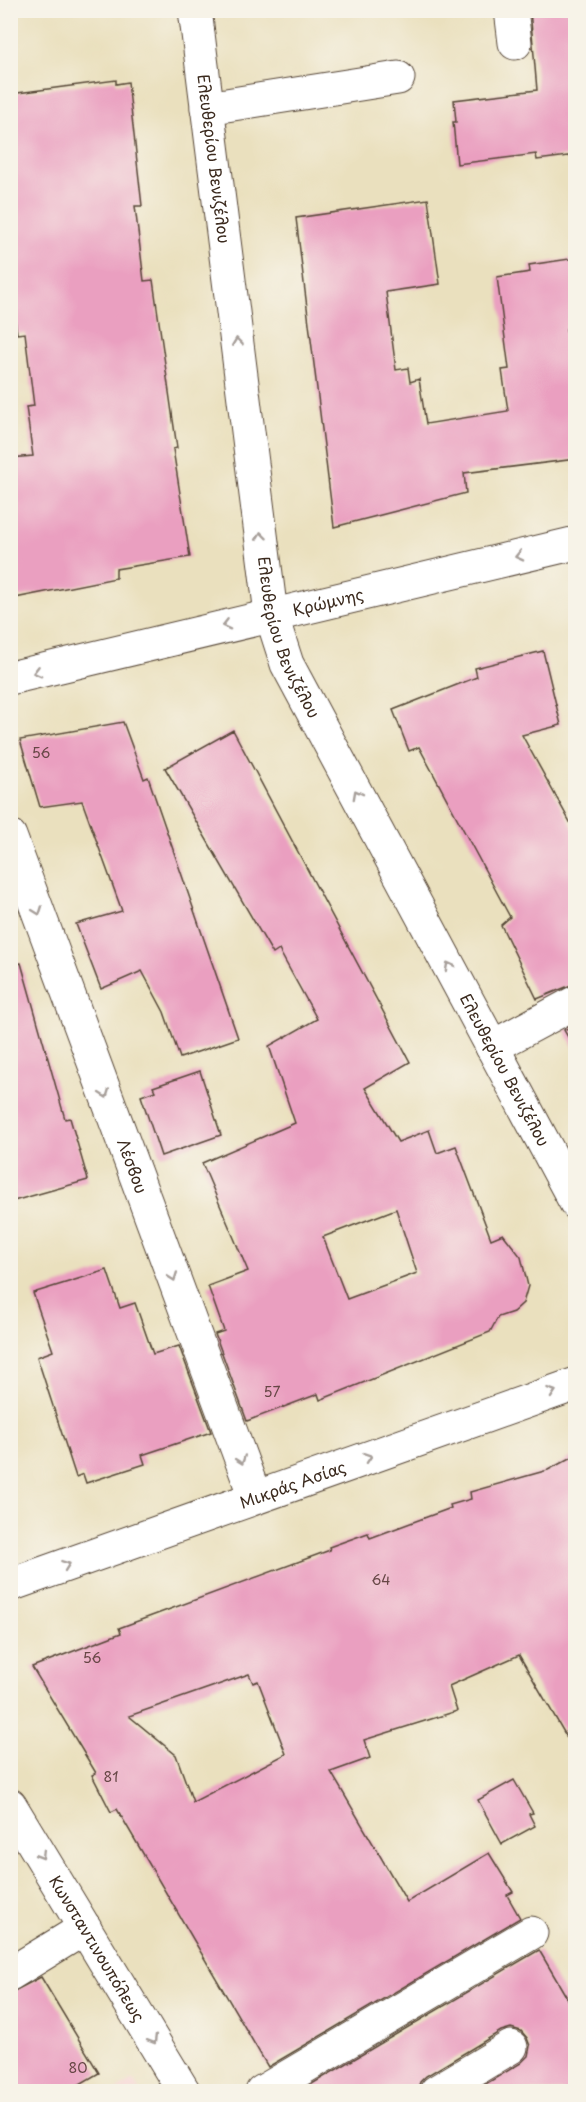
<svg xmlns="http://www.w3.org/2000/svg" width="586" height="2102" font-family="'Playpen Sans',sans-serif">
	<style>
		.built { fill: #f7cfd1 }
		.building { fill: #ea9fc0; fill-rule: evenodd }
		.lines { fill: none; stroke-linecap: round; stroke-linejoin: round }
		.minor-casing { stroke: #554536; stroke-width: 35 }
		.minor { stroke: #fff; stroke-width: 33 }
		.oneway { stroke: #a79f9a }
		.labels { text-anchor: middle; stroke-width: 5; stroke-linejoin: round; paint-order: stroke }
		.number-label { font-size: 14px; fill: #674746 }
		.street-label { font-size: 16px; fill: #3b2a1e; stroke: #f7f3e8 }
	</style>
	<rect width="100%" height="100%" fill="#f7f3e8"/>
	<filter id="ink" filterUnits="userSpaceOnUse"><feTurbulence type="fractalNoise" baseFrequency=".0167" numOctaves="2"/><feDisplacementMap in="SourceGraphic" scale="12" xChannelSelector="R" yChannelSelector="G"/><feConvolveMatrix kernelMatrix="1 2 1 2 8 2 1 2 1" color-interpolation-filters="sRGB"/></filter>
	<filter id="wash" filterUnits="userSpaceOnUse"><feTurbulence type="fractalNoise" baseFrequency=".008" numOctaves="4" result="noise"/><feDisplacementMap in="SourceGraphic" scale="24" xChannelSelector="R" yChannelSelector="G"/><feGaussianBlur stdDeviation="1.35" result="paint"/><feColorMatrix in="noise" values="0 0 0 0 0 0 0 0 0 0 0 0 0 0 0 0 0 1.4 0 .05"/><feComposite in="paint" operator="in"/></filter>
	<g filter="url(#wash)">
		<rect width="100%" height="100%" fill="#eae0be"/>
		<path class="built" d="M134,2080L141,2091H115Z"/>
		<g id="blocks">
			<g class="building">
				<path d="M530,10H576V155L537,160L536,154L457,164L453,122H456L454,100L537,90Z"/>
				<path d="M116,80V84L128,82L142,206H135L144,281L153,280L177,448L173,449L190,557L116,569V578L10,599V458L33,456L26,407L34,406L25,333L17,334L10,280V94Z"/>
				<path d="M428,199L440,284L386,292L396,370L408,368L410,382L419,379L426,424L508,411L502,370L509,369L497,277L530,272L529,265L576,258V328L566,329L576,390V459L464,473L466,493L334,527L296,218Z"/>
				<path d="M543,651L561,725L522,735L576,833V983L537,999L501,925L510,917L419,747L409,751L393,710L477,677L475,668Z"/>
				<path d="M123,722L144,779L148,777L238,1038L180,1058L164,1012L142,971L101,989L76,924L122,911L82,801L40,807L20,740Z"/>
				<path d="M233,730L410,1062L365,1088L398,1142L429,1130L437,1153L456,1146L491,1239L503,1234L521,1257L528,1286L523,1303L513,1312L498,1317L490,1332L320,1400L318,1394L247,1421L215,1334L224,1331L208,1286L248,1271L202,1163L295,1123L269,1046L317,1019L279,950L273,954L165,768ZM396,1209L417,1273L347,1299L323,1237Z"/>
				<path d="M21,963L65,1119L70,1118L88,1180L10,1202V964Z"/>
				<path d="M576,1024V1051L564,1030Z"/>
				<path d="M200,1071L221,1135L161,1156L141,1096L155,1091L153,1087Z"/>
				<path d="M107,1270L120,1308L135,1303L153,1354L179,1346L211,1432L142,1455L145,1464L86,1483L83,1474L76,1477L37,1357L53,1351L33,1293Z"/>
				<path d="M576,1455V1753L519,1655L449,1686L457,1711L364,1740L370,1758L331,1772L407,1902L489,1853L513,1892L507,1895L520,1918L268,2067L117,1809L111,1812L92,1775L96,1773L32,1667L121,1633L119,1628L330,1550L329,1547L368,1533L370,1538L451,1508L450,1505L471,1499L470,1492L548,1470ZM249,1674L253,1683L258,1681L286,1754L193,1802L176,1755L129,1716Z"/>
				<path d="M514,1780L533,1813L529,1814L535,1826L502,1844L478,1800Z"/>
				<path d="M539,1950L576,2013V2091H478L477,2089L521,2063L528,2056L530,2046L527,2038L521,2031L511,2028L501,2031L426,2076L420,2082L417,2091H300Z"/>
				<path d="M41,1977L99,2073L68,2091H10V1993Z"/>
			</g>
		</g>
	</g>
	<g filter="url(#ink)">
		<use href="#blocks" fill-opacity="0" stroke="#554536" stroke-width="1.5"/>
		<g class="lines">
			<g class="minor-casing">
				<g id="minor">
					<path id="s1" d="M195,10L271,614L287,664L576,1203"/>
					<path d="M511,10L515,43"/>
					<path d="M207,108L398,78"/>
					<path id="s2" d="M10,678L576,543"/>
					<path id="s3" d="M10,836L255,1497"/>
					<path d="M492,1047L576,1002"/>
					<path id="s4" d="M10,1585L576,1384"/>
					<path id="s5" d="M10,1805L184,2092"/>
					<path d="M10,1974L85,1928"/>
					<path d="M262,2092L531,1933"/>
					<path d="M436,2092L511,2047"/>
				</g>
			</g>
			<use href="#minor" class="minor"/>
		</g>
		<defs><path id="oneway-chevron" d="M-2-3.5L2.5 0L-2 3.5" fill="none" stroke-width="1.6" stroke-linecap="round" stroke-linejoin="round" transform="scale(1.5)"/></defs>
		<g class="oneway">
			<use href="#oneway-chevron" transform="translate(237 342) rotate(-97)"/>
			<use href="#oneway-chevron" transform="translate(261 536) rotate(-97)"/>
			<use href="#oneway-chevron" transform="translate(519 556) rotate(167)"/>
			<use href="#oneway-chevron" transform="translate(226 625) rotate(166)"/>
			<use href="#oneway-chevron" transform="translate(37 672) rotate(166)"/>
			<use href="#oneway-chevron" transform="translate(357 794) rotate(-118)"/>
			<use href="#oneway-chevron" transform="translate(38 911) rotate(70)"/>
			<use href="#oneway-chevron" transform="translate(449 966) rotate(-118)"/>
			<use href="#oneway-chevron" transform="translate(105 1094) rotate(70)"/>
			<use href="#oneway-chevron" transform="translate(173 1277) rotate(70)"/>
			<use href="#oneway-chevron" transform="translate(552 1392) rotate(-19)"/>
			<use href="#oneway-chevron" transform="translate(368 1457) rotate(-19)"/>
			<use href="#oneway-chevron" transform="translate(241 1460) rotate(70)"/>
			<use href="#oneway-chevron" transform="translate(66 1565) rotate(-20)"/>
			<use href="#oneway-chevron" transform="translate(41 1855) rotate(59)"/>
			<use href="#oneway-chevron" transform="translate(153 2040) rotate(59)"/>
		</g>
	</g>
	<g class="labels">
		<g class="number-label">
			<text x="41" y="758">56</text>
			<text x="272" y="1397">57</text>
			<text x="381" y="1585">64</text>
			<text x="92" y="1663">56</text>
			<text x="111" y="1782">81</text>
			<text x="78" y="2073">80</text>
		</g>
		<g class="street-label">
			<text dy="6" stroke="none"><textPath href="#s1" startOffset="150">Ελευθερίου Βενιζέλου</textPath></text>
			<text dy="6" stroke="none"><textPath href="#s2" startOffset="327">Κρώμνης</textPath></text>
			<text dy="6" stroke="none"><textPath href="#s1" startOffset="636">Ελευθερίου Βενιζέλου</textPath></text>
			<text dy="6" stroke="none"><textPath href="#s1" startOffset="1122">Ελευθερίου Βενιζέλου</textPath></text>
			<text dy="6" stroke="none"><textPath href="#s3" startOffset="352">Λέσβου</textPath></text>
			<text dy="6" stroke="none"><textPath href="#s4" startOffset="300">Μικράς Ασίας</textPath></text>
			<text dy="6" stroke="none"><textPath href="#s5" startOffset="168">Κωνσταντινουπόλεως</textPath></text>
		</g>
	</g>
	<rect width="586" height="2102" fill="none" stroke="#f7f3e8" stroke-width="36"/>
</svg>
